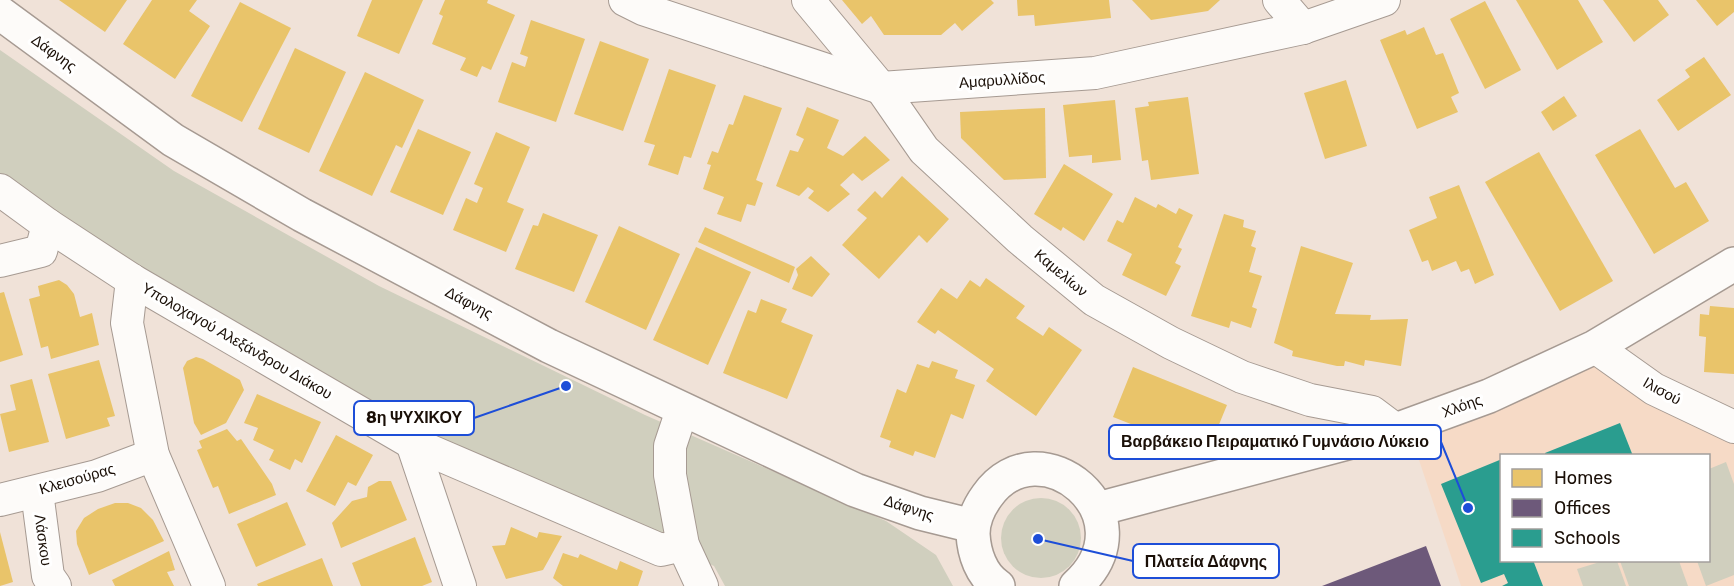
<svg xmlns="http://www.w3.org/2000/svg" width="1734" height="586" font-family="Rubik,sans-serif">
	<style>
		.built { fill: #f6dac6; fill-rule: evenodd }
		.green { fill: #d0cfbe }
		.homes { fill: #e9c46a }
		.offices { fill: #6d597a }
		.schools { fill: #2a9d8f }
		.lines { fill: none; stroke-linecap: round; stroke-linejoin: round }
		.minor-casing { stroke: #a69a92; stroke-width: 34 }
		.tertiary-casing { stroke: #a69a92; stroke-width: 36 }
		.secondary-casing { stroke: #a69a92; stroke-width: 36 }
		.minor { stroke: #fdfbf9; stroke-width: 32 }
		.tertiary { stroke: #fdfbf9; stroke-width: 33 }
		.secondary { stroke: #fdfbf9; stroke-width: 33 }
		.labels { text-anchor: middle; stroke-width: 6; stroke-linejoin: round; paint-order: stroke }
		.street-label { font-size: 15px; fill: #1a0f07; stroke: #fff }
		.leader { fill: none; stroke: #1d4ed8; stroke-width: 2 }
		.callout-dot { fill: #1d4ed8; stroke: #fff; stroke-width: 2 }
		.callout { fill: #fff; stroke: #1d4ed8; stroke-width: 2 }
		.callout-label { font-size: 16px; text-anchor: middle; font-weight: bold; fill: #1a0f07 }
	</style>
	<rect width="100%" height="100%" fill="#f0e2d8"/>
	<path class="built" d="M1591,349L1734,432V586H1461L1407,424ZM1502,456H1708V560H1502Z"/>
	<g class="green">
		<path d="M0,50L174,171L379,286L645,415L886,521L936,555L953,586H725L714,566L410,427L235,327L0,178Z"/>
		<path d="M1726,462L1734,484V575L1706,586L1697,561L1708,560L1709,469Z"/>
		<circle cx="1041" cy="538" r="40"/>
		<path d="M1603,561H1617L1626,586H1583L1577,569Z"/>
		<path d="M1620,561H1679L1688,586H1629Z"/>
	</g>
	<g class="homes">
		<path d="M59,0H127L105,32Z"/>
		<path d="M152,0H197L189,11L210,26L175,79L123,44Z"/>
		<path d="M372,0H423L399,54L357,36Z"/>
		<path d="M445,0H488L487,3L515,15L491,70L482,66L477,77L460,70L466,58L432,44L443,16L439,14Z"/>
		<path d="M842,0H991L994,3L962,31L955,23L941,35H884L871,16L862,24Z"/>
		<path d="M1017,0H1109L1111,18L1035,26L1034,15L1018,16Z"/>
		<path d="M1132,0H1220L1208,11L1151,20Z"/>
		<path d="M1516,0H1578L1603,42L1557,70Z"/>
		<path d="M1603,0H1658L1669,15L1634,42Z"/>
		<path d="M1696,0H1734V12L1717,26Z"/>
		<path d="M1485,1L1521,70L1485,89L1450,19Z"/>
		<path d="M240,2L291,28L242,122L191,96Z"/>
		<path d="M531,20L585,39L556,122L498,102L512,62L525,67L528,57L520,54Z"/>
		<path d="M1424,27L1436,55L1443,53L1459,93L1451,97L1458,112L1417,129L1380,40L1405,30L1407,35Z"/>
		<path d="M600,41L649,59L623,131L574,114Z"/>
		<path d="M295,48L346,72L309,153L258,129Z"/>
		<path d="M1704,57L1731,95L1678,131L1657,100L1690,77L1685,70Z"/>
		<path d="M669,69L716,85L691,158L684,156L678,175L648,165L655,145L644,142Z"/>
		<path d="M365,72L424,100L402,148L396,145L372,196L319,171Z"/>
		<path d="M1346,80L1367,146L1325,159L1304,93Z"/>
		<path d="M744,95L782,108L756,180L763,183L755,206L747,204L741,222L717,214L724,197L703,189L711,165L707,164L712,151L718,153L729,124L733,125Z"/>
		<path d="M1564,96L1577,116L1553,131L1541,112Z"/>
		<path d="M1188,97L1199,174L1151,180L1148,160L1142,161L1135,108L1149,106L1148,102Z"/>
		<path d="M1115,100L1121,160L1092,163V155L1069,157L1063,105Z"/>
		<path d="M807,107L839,120L827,148L843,156L865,136L890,160L862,181L853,173L840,185L850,194L828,212L808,198L814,191L808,187L799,196L776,186L790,150L798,152L804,139L796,135Z"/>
		<path d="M1045,108L1046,178L1004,180L961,138L960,112Z"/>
		<path d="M418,129L471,152L443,215L390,192Z"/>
		<path d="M1640,129L1675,188L1686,182L1709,221L1654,254L1595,155Z"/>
		<path d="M496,132L530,147L507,202L524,209L506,252L453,230L466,198L477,203L483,188L474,184Z"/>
		<path d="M1539,152L1613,281L1560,311L1485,182Z"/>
		<path d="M1064,164L1113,194L1084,241L1063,227L1061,231L1034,214Z"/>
		<path d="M902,176L949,219L927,243L919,235L879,279L842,245L867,218L857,210L875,191L882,198Z"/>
		<path d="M1459,185L1494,275L1475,284L1469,269L1461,272L1456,261L1432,271L1428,260L1422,262L1409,230L1437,218L1429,197Z"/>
		<path d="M1135,197L1156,208L1158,204L1176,214L1179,208L1193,215L1178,247L1182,249L1175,263L1181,266L1166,296L1122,275L1132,254L1107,241L1117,220L1123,223Z"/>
		<path d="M543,213L598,235L574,292L515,269L533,225L538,226Z"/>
		<path d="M1224,214L1244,220L1243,227L1256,231L1251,246L1256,248L1249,272L1262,276L1252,307L1257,309L1251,328L1231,321L1229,328L1191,316Z"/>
		<path d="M619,226L680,254L646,330L585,302Z"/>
		<path d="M705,227L795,267L789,283L698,242Z"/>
		<path d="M1301,246L1353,263L1335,314L1371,315L1370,320L1408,319L1401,366L1365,360L1364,366L1345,361L1344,366H1337L1292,356L1293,351L1274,343Z"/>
		<path d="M696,247L751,272L708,365L653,340Z"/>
		<path d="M811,256L830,274L812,297L792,289L798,275L796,269Z"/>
		<path d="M986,278L1025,306L1016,318L1043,336L1049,327L1082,350L1036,416L986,381L994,369L938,330L935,334L917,322L941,288L957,299L970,280L980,287Z"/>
		<path d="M59,280L67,285L74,294L80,317L92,313L99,345L51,359L48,346L41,348L29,299L40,296L38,286Z"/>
		<path d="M4,292L23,355L0,362V293Z"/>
		<path d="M761,299L787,309L781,322L813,335L787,399L723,373L748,310L756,313Z"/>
		<path d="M1710,306L1734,308V374L1704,372L1706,337L1699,336L1700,314L1709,315Z"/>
		<path d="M196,357L203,359L240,380L244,390L226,423L201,435L194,423L183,368L187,361Z"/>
		<path d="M99,360L115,416L107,418L110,426L66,439L48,374Z"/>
		<path d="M932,361L958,370L955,378L975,385L963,419L951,414L935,458L915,451L913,456L889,447L891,441L880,437L897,389L906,393L917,364L929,368Z"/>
		<path d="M1133,367L1227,405L1211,444L1197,439L1192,452L1176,446L1173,456L1161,452L1159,456L1134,446L1141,428L1113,417Z"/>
		<path d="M32,379L49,442L9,452L0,414L16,410L10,385Z"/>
		<path d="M257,394L321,422L302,463L295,459L290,470L269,460L274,450L253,440L258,428L244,423Z"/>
		<path d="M227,429L237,441L241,439L272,484L276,495L229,514L218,486L213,488L197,450L202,448L199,441Z"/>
		<path d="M336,435L373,455L356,486L348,482L335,506L306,491Z"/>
		<path d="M379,481H391L407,520L341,548L332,523L352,501L367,497L368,487Z"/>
		<path d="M287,502L306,545L256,567L237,524Z"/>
		<path d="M115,503H128L141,508L153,520L164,541L89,575L77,544L76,531L84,518L98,509Z"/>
		<path d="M511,527L537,538L539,532L562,536L543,570L506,579L492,546L505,545Z"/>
		<path d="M0,532L13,582L0,586Z"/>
		<path d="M415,537L432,582L422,586H361L352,563Z"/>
		<path d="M169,551L175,570L167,572L174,586H115L112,580Z"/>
		<path d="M563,553L578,558L580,554L617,570L620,561L643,571L638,586H563L553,578Z"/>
		<path d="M322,558L333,586H258L257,584Z"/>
	</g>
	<path class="offices" d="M1426,546L1441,586H1322Z"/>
	<g class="schools">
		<path d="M1620,423L1633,456H1546L1545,453Z"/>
		<path d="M1502,459V560H1533L1543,586H1502L1508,583L1504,574L1481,583L1441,484Z"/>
	</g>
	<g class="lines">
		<g class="minor-casing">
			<g id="minor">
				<path d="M625,0L643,9L881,88L1095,73L1303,28L1384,0"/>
				<path d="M808,0L881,88L924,150L1020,239L1094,300L1171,343L1242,377L1310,400L1372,412L1396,430"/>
				<path d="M1279,0L1303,28"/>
				<path d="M0,190L48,225L132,280L412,443L661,550L683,545"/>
				<path d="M0,261L41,251L48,225"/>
				<path d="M132,280L127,323L153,455L209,586"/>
				<path d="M1595,347L1654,389L1734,427"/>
				<path d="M682,410L670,446V475L683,545L702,586"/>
				<path d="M412,443L460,586"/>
				<path d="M37,492L48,576L55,586"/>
				<path d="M0,500L97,476L153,455"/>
			</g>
		</g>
		<g class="tertiary-casing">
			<path id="tertiary" d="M1098,509L1396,430L1489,396L1595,347L1734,264"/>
		</g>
		<g class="secondary-casing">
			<g id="secondary">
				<path d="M0,13L173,140L302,215L549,346L855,490L920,513L973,526"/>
				<path d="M998,586C981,575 974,553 973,534C973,520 979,507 987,496C1039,422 1154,516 1076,586"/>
			</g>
		</g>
		<use href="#minor" class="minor"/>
		<use href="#tertiary" class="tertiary"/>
		<use href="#secondary" class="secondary"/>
	</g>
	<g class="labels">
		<g class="street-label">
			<text transform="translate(54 53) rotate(36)" y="5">Δάφνης</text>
			<text transform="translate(1002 80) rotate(-4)" y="5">Αμαρυλλίδος</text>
			<text transform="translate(1061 273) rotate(40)" y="5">Καμελίων</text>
			<text transform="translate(469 303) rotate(28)" y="5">Δάφνης</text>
			<text transform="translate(237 341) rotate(30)" y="5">Υπολοχαγού Αλεξάνδρου Διάκου</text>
			<text transform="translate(1662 391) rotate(29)" y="5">Ιλισού</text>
			<text transform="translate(1462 406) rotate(-20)" y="5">Χλόης</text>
			<text transform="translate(77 479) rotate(-16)" y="5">Κλεισούρας</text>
			<text transform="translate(909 508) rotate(18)" y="5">Δάφνης</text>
			<text transform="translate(43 540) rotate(82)" y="5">Λάσκου</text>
		</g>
	</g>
	<path class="leader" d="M566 386L474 418M1468 508L1441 442M1038 539L1133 561"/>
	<g class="callout-dot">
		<circle cx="566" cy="386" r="6"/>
		<circle cx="1468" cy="508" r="6"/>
		<circle cx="1038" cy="539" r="6"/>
	</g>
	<g class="callout">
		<rect x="354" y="401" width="120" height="34" rx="6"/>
		<rect x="1109" y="425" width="332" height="34" rx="6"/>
		<rect x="1133" y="544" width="146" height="34" rx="6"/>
	</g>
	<g class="callout-label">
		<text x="414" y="423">8η ΨΥΧΙΚΟΥ</text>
		<text x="1275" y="447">Βαρβάκειο Πειραματικό Γυμνάσιο Λύκειο</text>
		<text x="1206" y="567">Πλατεία Δάφνης</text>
	</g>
	<rect x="1500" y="454" width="210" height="108" fill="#ffffff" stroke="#a39f9c" stroke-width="1.5"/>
	<rect x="1512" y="469" width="30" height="18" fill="#e9c46a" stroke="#a39f9c" stroke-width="1.5"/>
	<text x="1554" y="484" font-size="18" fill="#1a0f07">Homes</text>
	<rect x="1512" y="499" width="30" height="18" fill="#6d597a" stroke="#a39f9c" stroke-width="1.5"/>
	<text x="1554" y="514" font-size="18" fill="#1a0f07">Offices</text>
	<rect x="1512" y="529" width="30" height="18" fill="#2a9d8f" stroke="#a39f9c" stroke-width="1.5"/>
	<text x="1554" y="544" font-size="18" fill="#1a0f07">Schools</text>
</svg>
